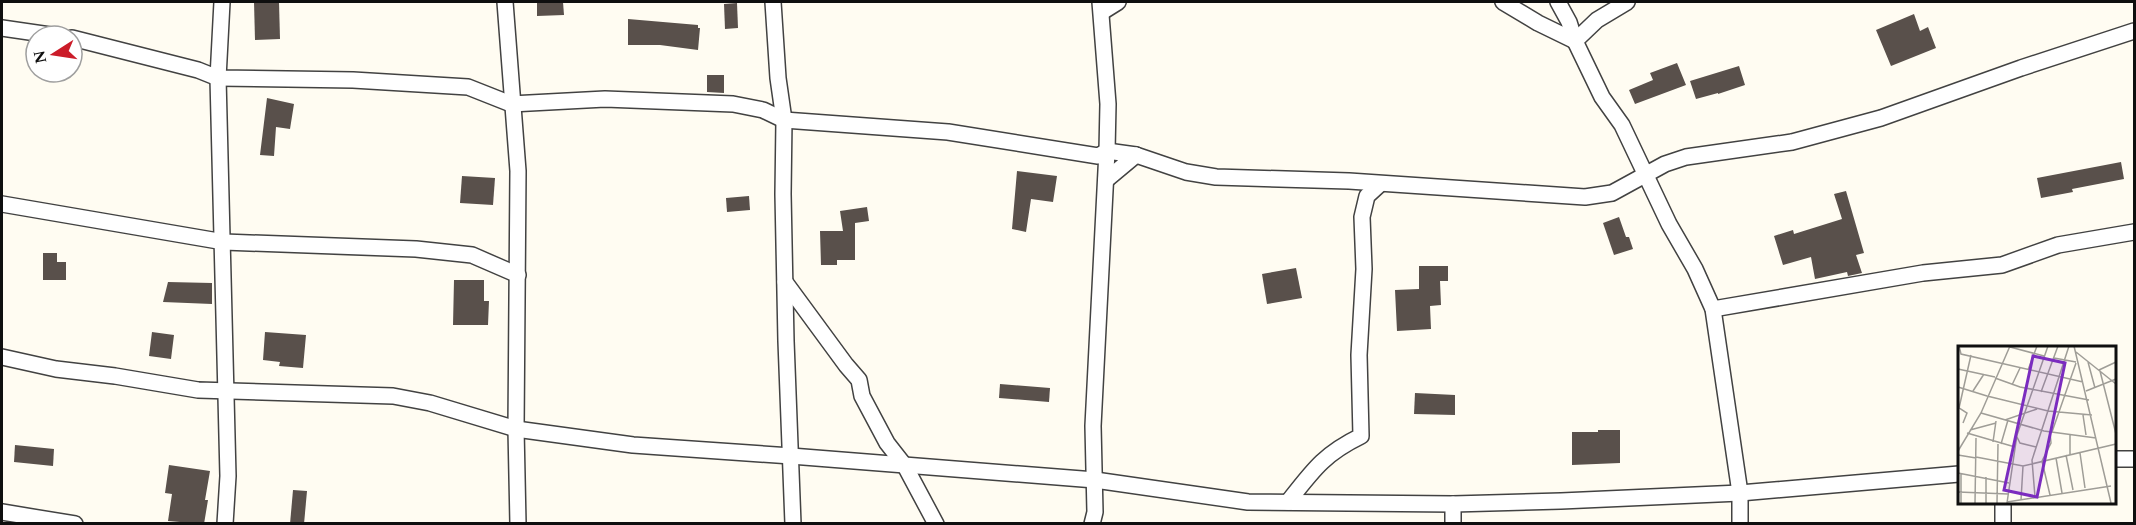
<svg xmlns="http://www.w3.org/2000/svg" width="2136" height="525" font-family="Spectral,serif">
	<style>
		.building { fill: #59504b }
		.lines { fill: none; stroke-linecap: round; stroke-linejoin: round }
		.street-casing { stroke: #424242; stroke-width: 18 }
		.street { stroke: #fff; stroke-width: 15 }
		.inset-road { fill: none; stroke: #9f9d97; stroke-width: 1.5 }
		.view { fill: #7b2cbf; fill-opacity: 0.15; stroke: #7b2cbf; stroke-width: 3 }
		.inset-edge { fill: none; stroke: #0f0f0f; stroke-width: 3 }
	</style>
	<rect width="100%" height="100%" fill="#fffcf2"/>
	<g class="building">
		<path d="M254,2H279L280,39L255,40Z"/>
		<path d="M537,2H563L564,15L537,16Z"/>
		<path d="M737,3L738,28L725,29L724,4Z"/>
		<path d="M1914,14L1920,31L1928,27L1936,48L1891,66L1876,30Z"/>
		<path d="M628,19L698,25V28H700L698,50L660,45H628Z"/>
		<path d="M1677,63L1686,85L1635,104L1629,90L1653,80L1650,73Z"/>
		<path d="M1739,66L1745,85L1718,94V93L1696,99L1690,81Z"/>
		<path d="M707,75H724V93L707,92Z"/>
		<path d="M267,98L294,104L290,129L276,127L274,156L260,155Z"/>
		<path d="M2121,162L2124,179L2072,189L2073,192L2041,198L2037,178Z"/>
		<path d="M1017,171L1057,176L1053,202L1031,199L1026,232L1012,229Z"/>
		<path d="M462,176L495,178L493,205L460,203Z"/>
		<path d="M1846,191L1864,253L1856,255L1862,273L1848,276L1847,272L1815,279L1811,257L1783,265L1774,236L1793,230L1794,234L1842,219L1834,194Z"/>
		<path d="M749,196L750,210L727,212L726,198Z"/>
		<path d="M867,207L869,221L855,223V260H837V265H821L820,231H843L840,211Z"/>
		<path d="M1619,217L1626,237H1629L1633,249L1614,255L1603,223Z"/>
		<path d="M43,253H57V262H66V280H43Z"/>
		<path d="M1419,266H1448V281H1440L1441,305L1430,306L1431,329L1397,331L1395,290L1419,289Z"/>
		<path d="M1296,268L1302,298L1267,304L1262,274Z"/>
		<path d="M454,280H484V301H489L488,325H453Z"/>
		<path d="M168,282L212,283V304L163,302Z"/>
		<path d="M152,332L174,335L171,359L149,356Z"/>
		<path d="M265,332L306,335L303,368L279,366L280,362L263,360Z"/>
		<path d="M1000,384L1050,388L1049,402L999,398Z"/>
		<path d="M1415,393L1455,395V415L1414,414Z"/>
		<path d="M1598,430H1620V463L1572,465V432H1598Z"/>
		<path d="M15,445L54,449L53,466L14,462Z"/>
		<path d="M169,465L210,471L205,500H208L204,524L168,521L172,494L165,493Z"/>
		<path d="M293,490L307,491L304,524H290Z"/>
	</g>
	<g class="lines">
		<g class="street-casing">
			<g id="street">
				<path d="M222,2L218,78L228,476L225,524"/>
				<path d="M505,2L518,171L516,429L518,524"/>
				<path d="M773,2L778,78L784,120L783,194L786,341L793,524"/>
				<path d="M1503,2L1538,23L1575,41L1597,20L1627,2"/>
				<path d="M1558,2L1569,22L1575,41L1602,97L1622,125L1669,224L1695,269L1713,309L1740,493V524"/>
				<path d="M1102,12L1118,2"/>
				<path d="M2,28L57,36"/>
				<path d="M72,38L198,70L218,78L353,80L468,87L511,104L605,99L733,104L763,110L784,120L948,132L1098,156L1107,151L1136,155L1186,172L1216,177L1349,181L1585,197L1612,193L1665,164L1686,157L1792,142L1881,118L2021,68L2134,31"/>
				<path d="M1106,180L1136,155"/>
				<path d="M2,204L224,242L416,249L472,255L518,275"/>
				<path d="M785,282L846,365L859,380L862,396L887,443L905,466L936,524"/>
				<path d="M1713,309L1923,273L2002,265L2058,245L2134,232"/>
				<path d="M2,357L56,369L115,376L198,390L393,396L430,403L516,429L633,445L791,456L1095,480L1248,502L1453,504L1561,501L1740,493L1959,474"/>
				<path d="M2114,459H2134"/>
				<path d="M1288,502C1313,470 1324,454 1361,436L1359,355L1364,269L1362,217L1367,196L1379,185"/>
				<path d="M1453,504V524"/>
				<path d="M2,512L75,524"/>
				<path d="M1092,524L1095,512L1093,426L1107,151L1108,104L1100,2"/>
				<path d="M2003,524V502"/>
			</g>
		</g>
		<use href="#street" class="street"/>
	</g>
	<g transform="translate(1958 346)">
		<rect width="158" height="158" fill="#fffcf2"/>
		<path class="inset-road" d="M1,0L3,8L125,36M116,0L153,157M52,1L86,10M118,6L158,38M96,12L118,16M130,16L137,42M0,23L37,31M70,24L79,0M141,24L158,16M142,25L158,88M37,32L62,41L131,54M54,39L62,22M0,41L29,50M15,45L26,28M128,45L158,33M83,46L100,0M29,50L90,65L134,69M23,67L86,85L138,92M125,69L128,89M47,74L79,63M5,77L9,67L1,62L13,9M12,84L38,77M94,86L118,17M9,87L57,101M112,88V109M59,91L62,97L78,101M35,96L38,75M43,98L50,74M0,105L23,67L52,0M122,107L127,142M0,109L18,112M108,109L115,144M18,111L65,120L158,98M98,112L104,147M0,127L51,137M28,131V157M0,146L50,148M92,149L84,115L93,97L92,86M77,151L74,114L111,0M63,154L65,120M49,156L153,140M3,157V127M17,157L18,92M39,157L40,98M49,157L59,89L90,0"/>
		<path class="view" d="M75,10L107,17L79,151L46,144Z"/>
		<rect width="158" height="158" class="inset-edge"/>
	</g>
	<rect width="2136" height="525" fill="none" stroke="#0f0f0f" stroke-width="6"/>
	<g transform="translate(54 54) rotate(258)"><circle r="28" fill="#ffffff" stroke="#9f9f9f" stroke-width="1.5"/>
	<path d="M0-4.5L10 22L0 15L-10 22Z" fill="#cb1c29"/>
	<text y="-9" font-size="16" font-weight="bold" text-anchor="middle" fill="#0f0f0f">N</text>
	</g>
</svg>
